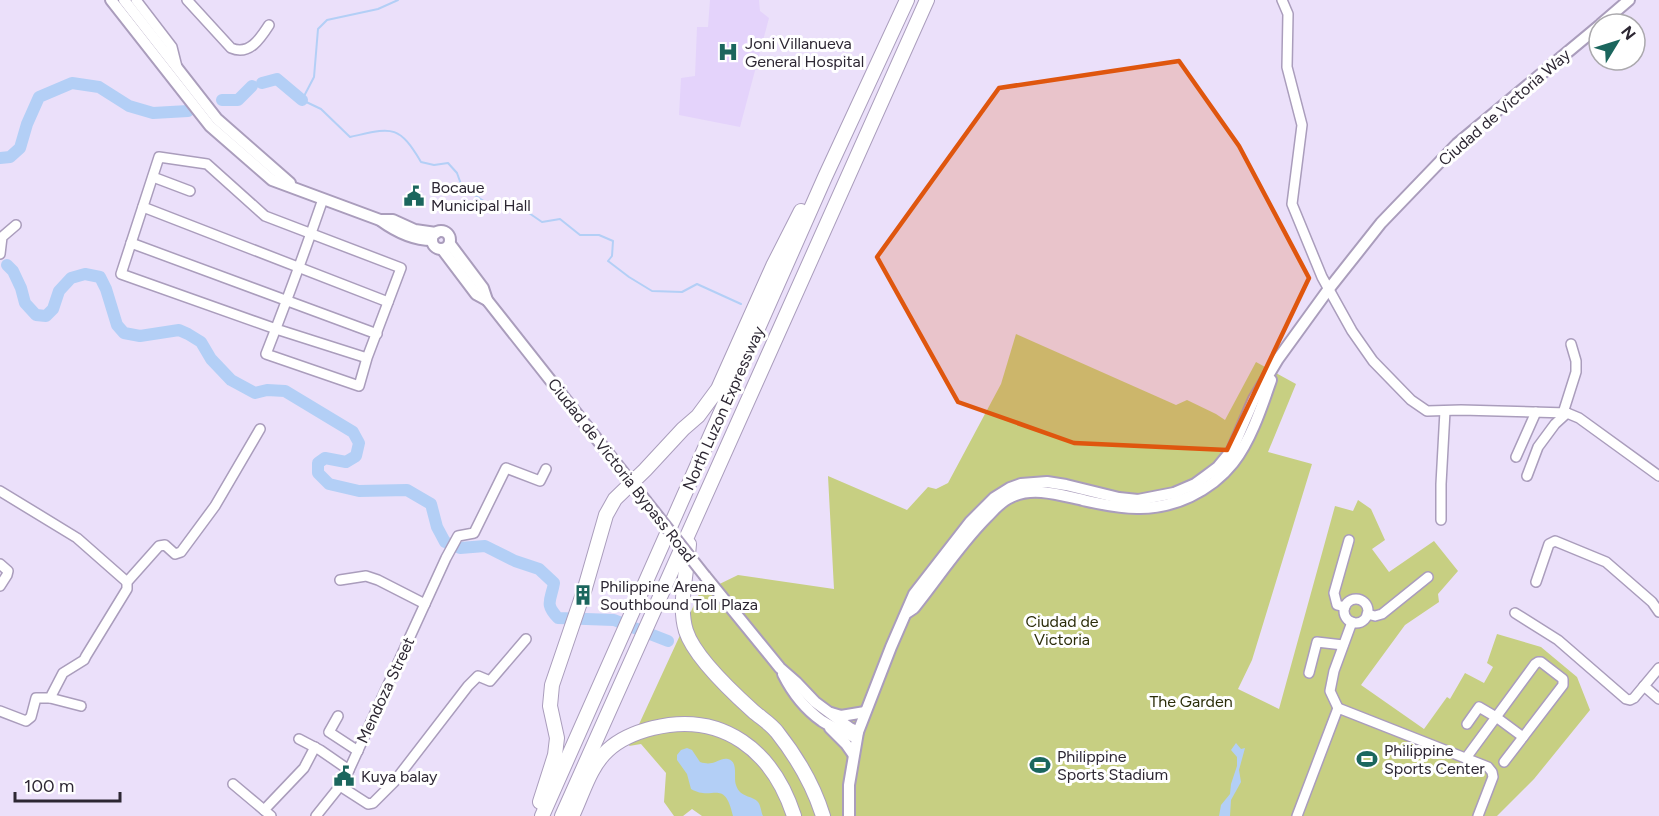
<svg xmlns="http://www.w3.org/2000/svg" width="1659" height="816" font-family="Figtree,sans-serif">
	<style>
		.built { fill: #e4d3fb }
		.green { fill: #c7cf82 }
		.water { fill: #b3cff6 }
		.lines { fill: none; stroke-linecap: round; stroke-linejoin: round }
		.stream { stroke: #b3cff6; stroke-width: 2 }
		.river { stroke: #b3cff6; stroke-width: 12 }
		.minor-casing { stroke: #aa9dbc; stroke-width: 12 }
		.major-casing { stroke: #aa9dbc; stroke-width: 14 }
		.highway-casing { stroke: #aa9dbc; stroke-width: 16 }
		.minor { stroke: #fff; stroke-width: 9 }
		.major { stroke: #fff; stroke-width: 10 }
		.highway { stroke: #fff; stroke-width: 14 }
		.major-bridge-casing { stroke: #aa9dbc; stroke-width: 14; stroke-linecap: butt }
		.major-bridge { stroke: #fff; stroke-width: 10 }
		.marked { fill: #df560e; fill-opacity: 0.2; stroke: #df560e; stroke-width: 4.5; stroke-linejoin: round }
		.labels { text-anchor: middle; stroke-width: 6; stroke-linejoin: round; paint-order: stroke }
		.poi-label { font-size: 16px; fill: #2d2733; stroke: #fff; text-anchor: start }
		.street-label { font-size: 16px; fill: #2d2733; stroke: #fff }
		.park-label { font-size: 16px; fill: #2c2e0b; stroke: #fff }
	</style>
	<rect width="100%" height="100%" fill="#ebe0fa"/>
	<path class="built" d="M710,0H759L760,11L769,18L740,127L679,115L681,78L695,76L697,27H708Z"/>
	<path class="green" d="M1016,334L1176,405L1187,400L1216,414L1225,420L1256,362L1296,384L1268,452L1312,464L1252,660L1238,689L1279,709L1335,506L1353,511L1358,500L1371,509L1385,540L1372,549L1389,572L1434,541L1458,571L1438,594L1439,602L1405,625L1361,685L1424,729L1447,697L1450,699L1465,673L1484,683L1493,667L1487,663L1497,634L1541,647L1577,677L1590,710L1534,779L1497,816H702L692,809L683,816H674L664,802L666,773L641,744L629,746L699,594L738,575L834,589L828,476L907,510L928,487L936,489L948,483L1001,384Z"/>
	<g class="water">
		<path d="M1236,743L1241,749L1245,748L1239,770L1241,782L1231,800L1230,816H1219L1221,805L1230,794L1231,784L1237,766V757L1231,750Z"/>
		<path d="M687,748L692,750L700,762C715,767 719,757 728,759C739,762 733,777 736,785C740,798 752,795 758,802C761,806 761,812 763,816H733C724,777 713,802 691,789L687,774L677,760V755L681,750Z"/>
	</g>
	<g class="lines">
		<g class="stream">
			<path d="M398,0L378,9L327,20L318,29L314,77L302,100L321,109L350,137C391,128 398,123 421,162L434,165L448,163L457,173L462,187L490,205"/>
			<path d="M509,208L526,211L542,222L560,219L580,235H599L613,241L612,256L608,261L629,277L652,291L682,292L697,284L741,304"/>
		</g>
		<g class="river">
			<path d="M262,83L277,79L302,100"/>
			<path d="M222,100H238L252,86"/>
			<path d="M0,158L10,157L20,148L27,124L39,97L72,83L99,87L129,106L153,113L188,111"/>
			<path d="M7,265L13,271L21,288L25,303L36,315L46,316L53,309L59,291L71,278L85,274L100,277L106,289L117,325L124,333L140,336L179,330L188,334L201,342L211,359L231,380L255,393L267,390L285,391L353,432L359,443L356,456L346,462L325,458L318,463V473L329,484L359,491L407,490L431,504L437,527L445,542L460,548L485,546L515,561L539,569L554,583C551,601 544,603 558,618L614,620L668,641"/>
		</g>
		<g class="minor-casing">
			<g id="minor">
				<path d="M136,0L172,47L177,67"/>
				<path d="M187,0L231,48C249,56 260,39 269,25"/>
				<path d="M1282,0L1288,14L1287,67L1302,125L1292,204L1322,277L1352,331L1373,361L1411,400L1427,411L1461,410L1567,413L1579,418L1659,476"/>
				<path d="M153,177L190,191"/>
				<path d="M323,199C305,251 286,303 266,354L359,386L367,358L401,268L265,216L207,164L159,157L121,274L276,329L367,358"/>
				<path d="M143,207L388,302"/>
				<path d="M131,243L377,334"/>
				<path d="M0,254L2,237L16,225"/>
				<path d="M1563,413L1576,372V361L1571,344"/>
				<path d="M1516,457L1536,412"/>
				<path d="M1527,476L1538,447L1555,424L1567,413"/>
				<path d="M0,491L77,538L127,582"/>
				<path d="M1441,520V484L1445,411"/>
				<path d="M0,564L8,571L7,575L0,586"/>
				<path d="M340,580L366,576L378,580L425,604"/>
				<path d="M1536,582L1549,544L1555,541L1606,562L1652,602L1659,612"/>
				<circle cx="1356" cy="611" r="12"/>
				<path d="M1345,607L1337,605L1334,593L1349,540"/>
				<path d="M1515,613L1558,640L1626,699L1630,700L1634,698L1659,668"/>
				<path d="M1367,614L1375,616L1382,614L1428,577"/>
				<path d="M1309,673L1317,642L1343,645"/>
				<path d="M1644,686L1659,699"/>
				<path d="M50,698L81,706"/>
				<path d="M1338,708L1330,691L1334,671L1352,622"/>
				<path d="M0,711L26,721L31,717L36,698H50L63,673L84,660L86,656L127,589V582L159,546L165,545L175,554L181,552L215,506L260,429"/>
				<path d="M338,716L329,732L358,751"/>
				<path d="M1467,724L1479,707L1496,717L1523,737"/>
				<path d="M299,739L320,750L349,770"/>
				<path d="M1466,758L1535,664L1538,662H1541L1563,679V685L1504,762"/>
				<path d="M233,784L264,810"/>
				<path d="M340,786L368,804L373,803L394,782L468,686L478,676L490,681L526,639"/>
				<path d="M271,816L264,810L304,768L315,747"/>
				<path d="M316,816L340,786L349,770L446,558L458,536L474,533L506,468L540,481L546,469"/>
				<path d="M1297,816L1338,708L1488,767L1492,772L1493,777L1478,816"/>
			</g>
		</g>
		<g class="major-casing">
			<g id="major">
				<path d="M111,0L210,126L272,180L380,220C395,231 414,240 432,240"/>
				<path d="M124,0L217,119L290,183"/>
				<path d="M1601,24L1629,0"/>
				<path d="M380,220H393L415,230L436,233"/>
				<circle cx="441" cy="240" r="9"/>
				<path d="M450,244L483,288L487,300L645,500"/>
				<path d="M442,249L476,294L487,300"/>
				<path d="M705,576L780,668L796,682L815,702L850,728L858,732"/>
				<path d="M908,612L914,608L921,599C942,572 962,542 987,517C994,510 1001,501 1011,497C1033,486 1060,495 1083,500C1101,504 1118,508 1137,508C1173,509 1211,491 1233,463C1251,440 1262,406 1271,380"/>
				<path d="M783,674C792,692 805,709 822,721C831,727 842,731 852,736"/>
				<path d="M831,713L841,716L865,712"/>
				<path d="M830,728L846,744L853,754"/>
				<path d="M849,816V785L858,732L891,647L914,594L970,522L994,498L1010,488L1021,484L1047,482L1066,485L1119,498L1138,500L1174,493L1195,484L1206,476L1218,467L1232,450L1254,399L1278,359L1328,290L1381,223L1457,144L1599,26"/>
			</g>
		</g>
		<g class="highway-casing">
			<g id="highway">
				<path d="M689,544C687,571 678,606 686,631C694,656 733,693 753,711C761,718 771,724 777,732C796,756 814,787 823,816"/>
				<path d="M540,802L555,755L557,738L550,706L552,685L585,588L606,515L615,499L645,470L683,429L698,416L718,389L773,266L801,211"/>
				<path d="M573,814C583,793 590,766 608,750C621,738 637,732 653,728C723,711 773,751 794,816"/>
				<path d="M542,816L825,177L907,0"/>
				<path d="M562,816L927,0"/>
			</g>
		</g>
		<use href="#minor" class="minor"/>
		<use href="#major" class="major"/>
		<use href="#highway" class="highway"/>
		<g class="major-bridge-casing">
			<path id="major-bridge" d="M645,500L705,576"/>
		</g>
		<use href="#major-bridge" class="major-bridge"/>
	</g>
	<path class="marked" d="M1179,61L1239,146L1309,278L1227,450L1074,443L958,402L877,257L999,88Z"/>
	<defs>
		<g id="hospital-bare" transform="scale(1.62)"><path d="M-5-5h3v3.5h4V-5h3V5h-3V1.5h-4V5h-3Z" fill="#1b665d" stroke="#fff" stroke-width="2.5" paint-order="stroke"/></g>
		<g id="civic-bare" transform="scale(1.62)"><path d="M-.6-6.5H3V-4.5H.6V-3L4-1V1h2V6H-6V1h2V-1L-.6-3ZM-1.2 2.5V6h2.4V2.5Z" fill="#1b665d" stroke="#fff" stroke-width="2.5" paint-order="stroke"/></g>
		<g id="building-bare" transform="scale(1.62)"><path d="M-4-6H4V6H1V3H-1V6H-4ZM-2.5-4.3h1.7v1.8h-1.7ZM.8-4.3h1.7v1.8H.8ZM-2.5-1h1.7V.8h-1.7ZM.8-1h1.7V.8H.8Z" fill="#1b665d" stroke="#fff" stroke-width="2.5" paint-order="stroke"/></g>
		<g id="stadium-bare" transform="scale(1.62)"><path d="M0-5a6.5 5 0 1 0 0 10a6.5 5 0 1 0 0-10ZM-3.5-1.8h7v3.6h-7Z" fill="#1b665d" stroke="#fff" stroke-width="2.5" paint-order="stroke"/></g>
	</defs>
	<g fill-rule="evenodd">
		<use href="#hospital-bare" x="728" y="52"/>
		<use href="#civic-bare" x="414" y="196"/>
		<use href="#building-bare" x="583" y="595"/>
		<use href="#stadium-bare" x="1367" y="759"/>
		<use href="#stadium-bare" x="1040" y="765"/>
		<use href="#civic-bare" x="344" y="776"/>
	</g>
	<g class="labels">
		<g class="poi-label">
			<text x="745" y="49">Joni Villanueva<tspan x="745" dy="18">General Hospital</tspan></text>
			<text x="431" y="193">Bocaue<tspan x="431" dy="18">Municipal Hall</tspan></text>
			<text x="600" y="592">Philippine Arena<tspan x="600" dy="18">Southbound Toll Plaza</tspan></text>
			<text x="1384" y="756">Philippine<tspan x="1384" dy="18">Sports Center</tspan></text>
			<text x="1057" y="762">Philippine<tspan x="1057" dy="18">Sports Stadium</tspan></text>
			<text x="361" y="782">Kuya balay</text>
		</g>
		<g class="street-label">
			<text transform="translate(1504 107) rotate(-41)" y="6">Ciudad de Victoria Way</text>
			<text transform="translate(723 408) rotate(-66)" y="6">North Luzon Expressway</text>
			<text transform="translate(622 470) rotate(52)" y="6">Ciudad de Victoria Bypass Road</text>
			<text transform="translate(385 690) rotate(-65)" y="6">Mendoza Street</text>
		</g>
		<g class="park-label">
			<text x="1062" y="627">Ciudad de<tspan x="1062" dy="18">Victoria</tspan></text>
			<text x="1191" y="707">The Garden</text>
		</g>
	</g>
	<g transform="translate(1617 42) rotate(52)"><circle r="28" fill="#ffffff" stroke="#aba9ad" stroke-width="1.5"/>
	<path d="M0-4.5L10 22L0 15L-10 22Z" fill="#1b665d"/>
	<text y="-9" font-size="16" font-weight="bold" text-anchor="middle" fill="#2d2733">N</text>
	</g>
	<path d="M15 792v9h105v-9" fill="none" stroke="#2d2733" stroke-width="3"/>
	<text x="24" y="792" font-size="18" fill="#2d2733" stroke="#ffffff" stroke-width="4.5" paint-order="stroke">100 m</text>
</svg>
